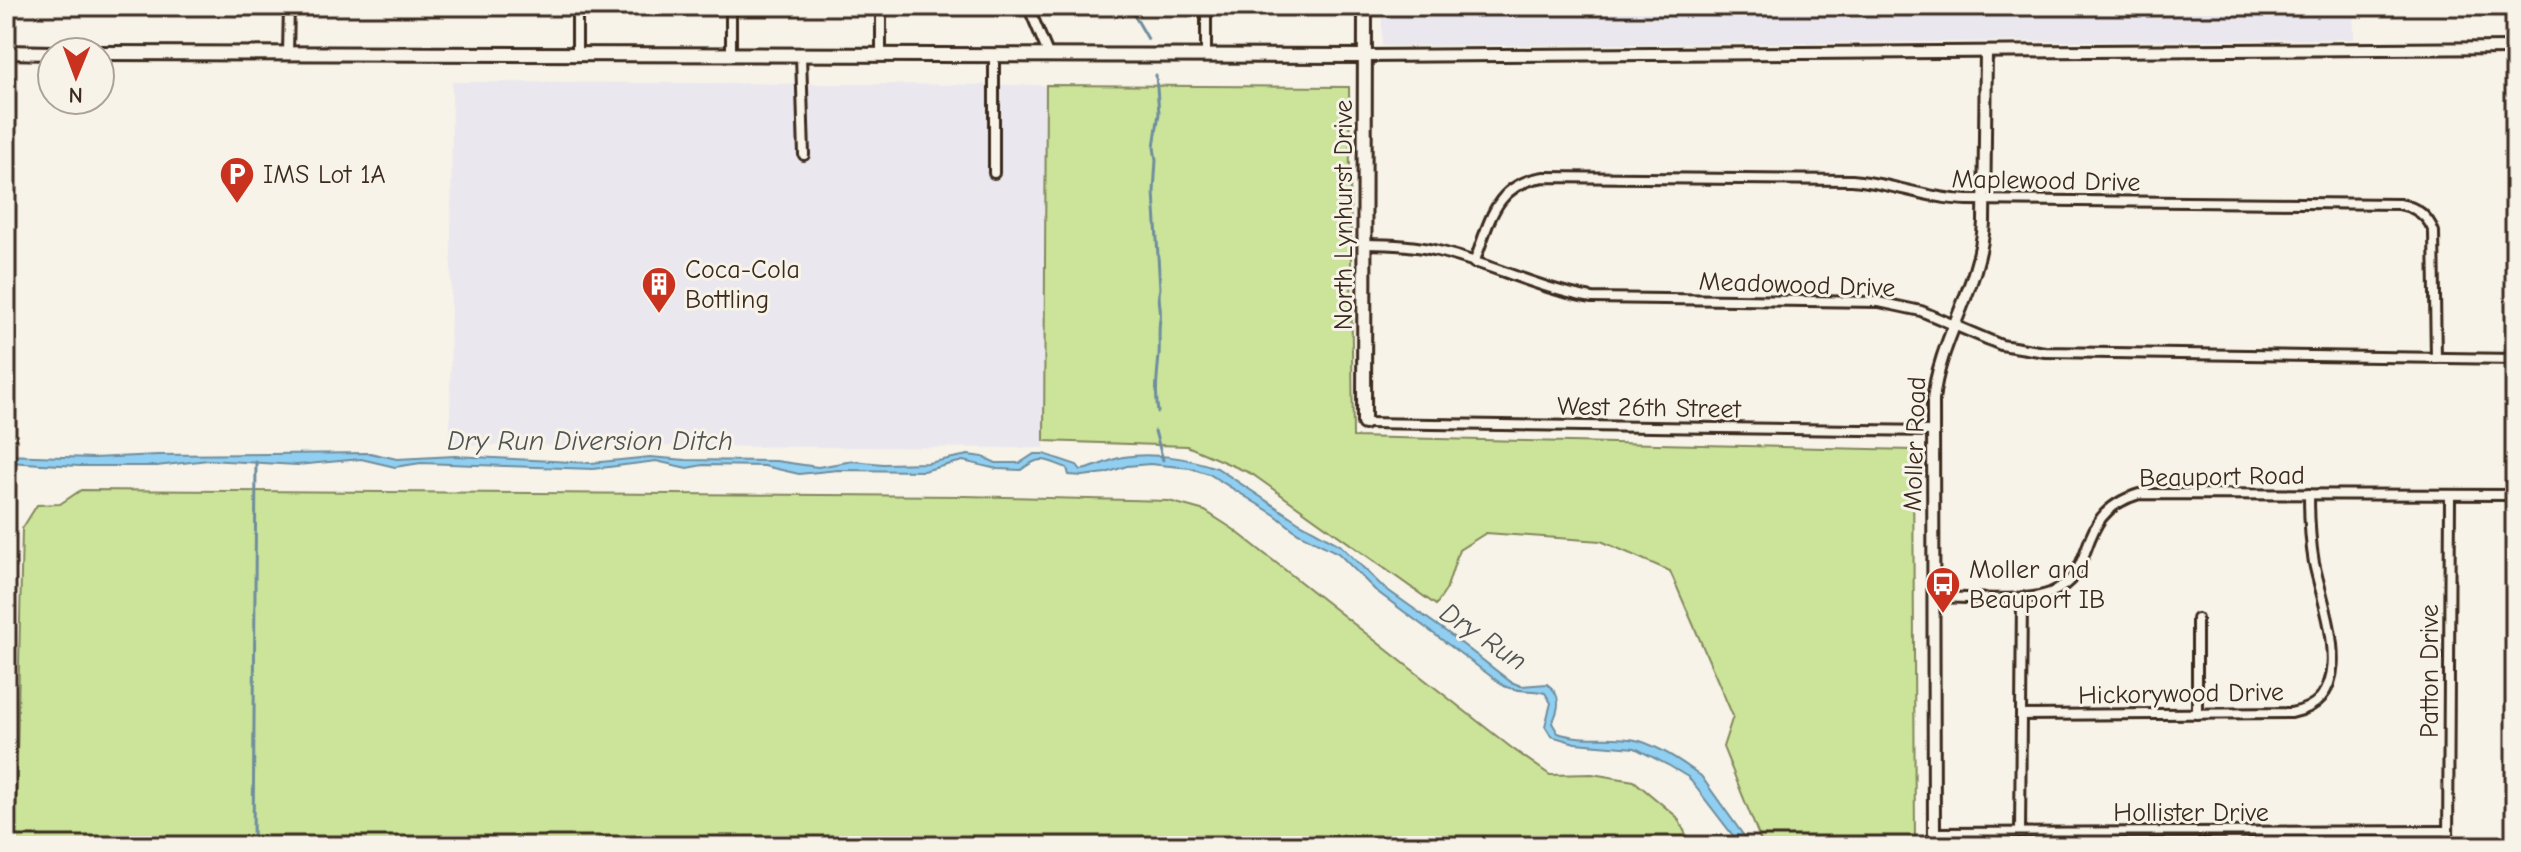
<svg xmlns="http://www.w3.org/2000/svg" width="2521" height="852" font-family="'Comic Neue',sans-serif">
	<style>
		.built { fill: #eae7ef }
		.green { fill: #cbe49a; stroke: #83875c; stroke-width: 2 }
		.water { fill: #90cff1; stroke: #6e8d9d; stroke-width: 2 }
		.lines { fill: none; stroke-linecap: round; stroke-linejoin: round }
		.stream { stroke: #6e8d9d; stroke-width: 3 }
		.minor-casing { stroke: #3b2a1e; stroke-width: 14 }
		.tertiary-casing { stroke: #3b2a1e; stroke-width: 16 }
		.secondary-casing { stroke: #3b2a1e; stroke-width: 18 }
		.minor { stroke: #f7f3e8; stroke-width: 8 }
		.tertiary { stroke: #f7f3e8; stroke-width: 10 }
		.secondary { stroke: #f7f3e8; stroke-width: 12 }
		.labels { text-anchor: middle; stroke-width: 6; stroke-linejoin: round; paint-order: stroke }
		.poi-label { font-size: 26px; fill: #3b2a1e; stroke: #f7f3e8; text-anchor: start }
		.street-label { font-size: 26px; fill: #3b2a1e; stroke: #f7f3e8 }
		.water-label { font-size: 28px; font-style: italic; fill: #505353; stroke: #f7f3e8 }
	</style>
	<rect width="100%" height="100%" fill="#f7f3e8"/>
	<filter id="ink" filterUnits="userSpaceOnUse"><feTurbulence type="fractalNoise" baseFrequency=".0125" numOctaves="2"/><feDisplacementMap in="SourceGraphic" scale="16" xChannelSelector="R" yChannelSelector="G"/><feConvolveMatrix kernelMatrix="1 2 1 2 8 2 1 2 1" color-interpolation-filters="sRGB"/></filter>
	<g filter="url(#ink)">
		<g class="built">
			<path d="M1382,6H2353L2354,39L1382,46Z"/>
			<path d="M452,82L1046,85L1044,448L450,445Z"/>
		</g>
		<g class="green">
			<path d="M1046,85L1349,87L1353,437L1913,450L1915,846H1763L1723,747L1733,716L1670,571L1601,541L1486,533L1459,550L1446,590L1436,605L1252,474L1187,446L1044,441Z"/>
			<path d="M81,490L963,496L1169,501L1205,511L1233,529L1513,749L1550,775L1592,774L1634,781L1677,817L1692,846H15L22,529L37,505L60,504Z"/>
		</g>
		<path class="water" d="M370,453L397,459L455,456L591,463L650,457L686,460L776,461L818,467L853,461L883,464L928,463L968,455L983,457L996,463H1020L1034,454H1044L1077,465L1081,470C1095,468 1108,460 1123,457C1153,452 1188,458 1217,468L1300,523L1340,545L1382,586L1448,633L1511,682L1521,686L1547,684C1562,694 1560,708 1552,723L1558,733C1584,742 1614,734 1640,741C1661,748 1684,763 1701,776L1751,846H1741L1688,777L1668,765L1635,748L1575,743L1551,736L1545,726L1551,703L1545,693C1531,689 1519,693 1504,686L1375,590L1338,553L1298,533L1275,515L1209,474L1190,468L1150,464L1127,466L1106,473L1083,476L1069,475L1067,468C1046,460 1041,454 1021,470L997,469L963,461L923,471L838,470L799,474L764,466L703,465L687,468L656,461L593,469L421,463L395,467L361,459L297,465L208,460L157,466H79L6,462V455L93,458L158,455Z"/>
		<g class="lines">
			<g class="stream">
				<path d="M1129,6L1148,39"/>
				<path d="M1156,75L1159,113L1154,147L1156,160L1154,192L1160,288C1157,299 1162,308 1160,319C1158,332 1160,343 1159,356C1157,376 1155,393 1158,412"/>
				<path d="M1155,431L1163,460"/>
				<path d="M253,846L256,462"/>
			</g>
			<g class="minor-casing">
				<g id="minor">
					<path d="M731,6V55"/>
					<path d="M881,6V55"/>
					<path d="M1028,6L1049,56"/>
					<path d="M288,54L289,6"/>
					<path d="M577,54V6"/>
					<path d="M801,55L804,155"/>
					<path d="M1206,56V6"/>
					<path d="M994,173V56"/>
					<path d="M1365,244C1389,244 1414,245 1438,251C1491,264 1539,289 1592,298L1879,302L1921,311L2001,345L2045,352L2515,359"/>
					<path d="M1474,263C1490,222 1494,184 1544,177L1852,180C1891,183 1928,199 1968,200L2399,204C2417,207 2428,216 2434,232L2436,358"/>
					<path d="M1364,423L1933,431"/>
					<path d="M1934,597C1963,597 2024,603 2050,593C2102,573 2070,515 2139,494L2515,495"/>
					<path d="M2197,619V714"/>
					<path d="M2021,715L2291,713C2362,700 2323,608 2314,563C2310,540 2309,517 2309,494"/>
					<path d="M1934,833L2448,831"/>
					<path d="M2020,833L2022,597"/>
					<path d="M2448,846L2450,497"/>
				</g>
			</g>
			<g class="tertiary-casing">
				<g id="tertiary">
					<path d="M1365,56L2515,48"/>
					<path d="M1934,846L1933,401C1939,338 1981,286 1984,222L1986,52"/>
				</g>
			</g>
			<g class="secondary-casing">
				<g id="secondary">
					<path d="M6,52L52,53"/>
					<path d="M100,53L1365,56"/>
					<path d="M1364,423L1365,6"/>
				</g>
			</g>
			<use href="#minor" class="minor"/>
			<use href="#tertiary" class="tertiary"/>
			<use href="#secondary" class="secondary"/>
		</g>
	</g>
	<defs>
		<g id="parking-pin" transform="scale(1.8)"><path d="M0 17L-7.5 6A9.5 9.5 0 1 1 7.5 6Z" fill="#c8321e" stroke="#f7f3e8"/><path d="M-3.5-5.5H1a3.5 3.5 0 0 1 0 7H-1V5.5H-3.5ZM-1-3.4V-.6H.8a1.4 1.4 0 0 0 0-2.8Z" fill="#fff"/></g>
		<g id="building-pin" transform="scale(1.8)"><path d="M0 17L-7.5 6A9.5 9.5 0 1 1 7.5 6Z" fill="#c8321e" stroke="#f7f3e8"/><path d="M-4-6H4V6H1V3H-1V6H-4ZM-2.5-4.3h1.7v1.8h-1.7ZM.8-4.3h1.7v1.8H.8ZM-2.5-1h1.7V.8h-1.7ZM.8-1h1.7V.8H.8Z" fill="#fff"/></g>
		<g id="bus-pin" transform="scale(1.8)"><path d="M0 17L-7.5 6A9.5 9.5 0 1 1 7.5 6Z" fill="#c8321e" stroke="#f7f3e8"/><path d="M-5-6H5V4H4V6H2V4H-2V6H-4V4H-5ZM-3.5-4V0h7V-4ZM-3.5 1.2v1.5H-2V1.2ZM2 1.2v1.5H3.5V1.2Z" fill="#fff"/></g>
	</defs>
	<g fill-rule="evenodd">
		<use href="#parking-pin" x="237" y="174"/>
		<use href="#building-pin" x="659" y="284"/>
		<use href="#bus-pin" x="1943" y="584"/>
	</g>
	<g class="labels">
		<g class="poi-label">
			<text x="263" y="183">IMS Lot 1A</text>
			<text x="685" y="278">Coca-Cola<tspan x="685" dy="30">Bottling</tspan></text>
			<text x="1969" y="578">Moller and<tspan x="1969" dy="30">Beauport IB</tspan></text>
		</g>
		<g class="street-label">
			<text transform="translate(2046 180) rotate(1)" y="9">Maplewood Drive</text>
			<text transform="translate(1343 215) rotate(-90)" y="9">North Lynhurst Drive</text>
			<text transform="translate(1797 284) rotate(2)" y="9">Meadowood Drive</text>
			<text transform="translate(1649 407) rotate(1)" y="9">West 26th Street</text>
			<text transform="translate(1914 444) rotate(-88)" y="9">Moller Road</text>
			<text transform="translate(2222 476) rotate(-1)" y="9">Beauport Road</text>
			<text transform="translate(2429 671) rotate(-90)" y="9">Patton Drive</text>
			<text transform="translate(2181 693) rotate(-1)" y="9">Hickorywood Drive</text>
			<text x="2191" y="821">Hollister Drive</text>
		</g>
		<g class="water-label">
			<text x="590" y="450">Dry Run Diversion Ditch</text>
			<text transform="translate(1484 636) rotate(34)" y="10">Dry Run</text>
		</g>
	</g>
	<rect width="2521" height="852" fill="none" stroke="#f7f3e8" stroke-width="32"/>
	<rect x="16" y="16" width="2489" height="820" fill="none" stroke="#3b2a1e" stroke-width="3" filter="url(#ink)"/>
	<g transform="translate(76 76) rotate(181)"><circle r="38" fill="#f7f3e8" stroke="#aca397" stroke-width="2"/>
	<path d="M0-6L14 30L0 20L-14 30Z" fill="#c8321e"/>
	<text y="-12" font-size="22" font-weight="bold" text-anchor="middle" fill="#3b2a1e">N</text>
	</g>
</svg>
